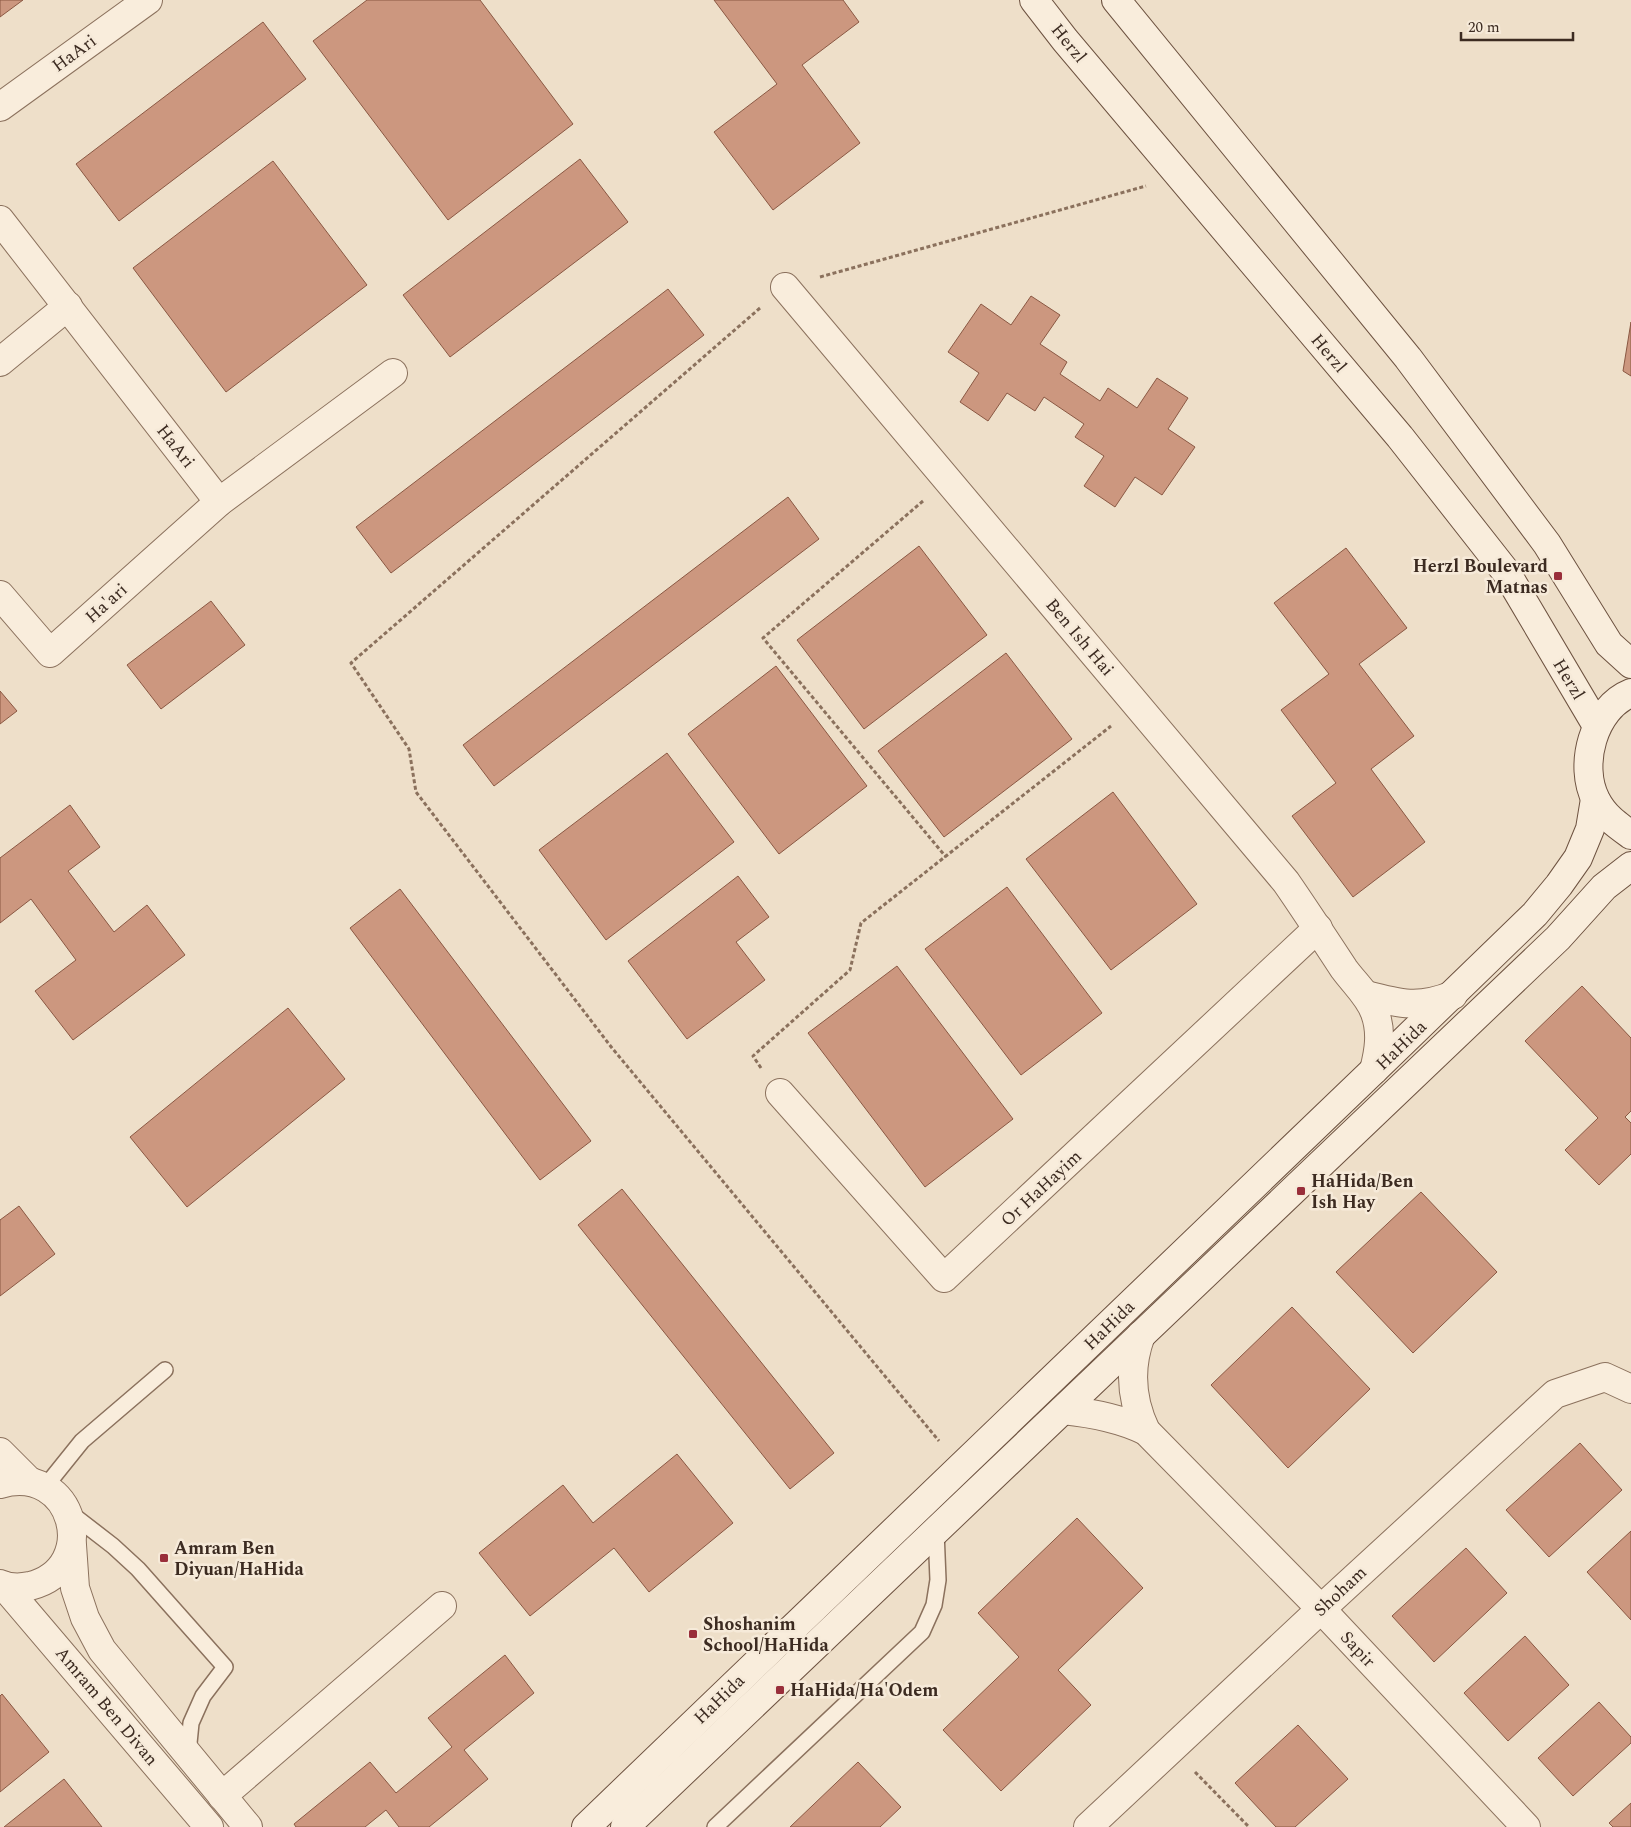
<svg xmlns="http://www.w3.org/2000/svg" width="1631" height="1827" font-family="Spectral,serif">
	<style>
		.building { fill: #cc977f; stroke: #8a5843 }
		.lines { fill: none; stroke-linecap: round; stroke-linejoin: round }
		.lane-casing { stroke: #8b715d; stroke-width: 18 }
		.street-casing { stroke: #8b715d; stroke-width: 30 }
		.secondary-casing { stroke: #6d5240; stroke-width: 30 }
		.path { stroke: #8b715d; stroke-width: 3; stroke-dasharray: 4 2.5; stroke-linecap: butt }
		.lane { stroke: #f9eddc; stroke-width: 15 }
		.street { stroke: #f9eddc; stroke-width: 28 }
		.secondary { stroke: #f9eddc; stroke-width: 28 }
		.poi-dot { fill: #992e3a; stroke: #f6ead9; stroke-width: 2 }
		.labels { text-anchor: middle; stroke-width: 5; stroke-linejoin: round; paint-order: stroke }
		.street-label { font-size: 18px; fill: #3c2b21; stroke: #f6ead9 }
		.poi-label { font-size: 18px; font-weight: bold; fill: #3c2b21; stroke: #f6ead9; text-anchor: start }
	</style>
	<rect width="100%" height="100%" fill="#eedfc9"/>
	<g class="building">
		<path d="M0,0H23L0,17Z"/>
		<path d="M367,0H480L573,124L448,220L313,41Z"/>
		<path d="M714,0H843L859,22L802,65L860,143L773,210L714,132L777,84Z"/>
		<path d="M263,22L306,79L119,221L76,164Z"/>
		<path d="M580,159L628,222L450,357L403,295Z"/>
		<path d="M273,161L367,285L226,392L133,268Z"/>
		<path d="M668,289L704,335L391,573L356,527Z"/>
		<path d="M1031,296L1060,315L1040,344L1067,362L1060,374L1100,401L1108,388L1137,408L1157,378L1188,398L1168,429L1195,447L1162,495L1135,477L1115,507L1084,486L1104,456L1075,437L1084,424L1044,397L1035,411L1007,393L988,421L960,402L979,373L948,352L981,304L1011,325Z"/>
		<path d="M1631,322V376L1623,371Z"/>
		<path d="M788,497L819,539L494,786L463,745Z"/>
		<path d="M919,546L987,635L864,729L797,640Z"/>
		<path d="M1346,548L1407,628L1359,664L1414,736L1371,769L1425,842L1353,897L1292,816L1336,783L1281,710L1329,674L1274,603Z"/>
		<path d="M211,601L245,645L161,709L127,665Z"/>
		<path d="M1006,653L1072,739L944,837L878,751Z"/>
		<path d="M776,666L867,786L779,854L688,734Z"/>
		<path d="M0,691L17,711L0,724Z"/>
		<path d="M667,753L734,842L606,940L539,850Z"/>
		<path d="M1113,792L1197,904L1111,970L1026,859Z"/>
		<path d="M70,805L100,847L68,871L114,932L147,905L185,955L73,1040L35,991L76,960L31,899L0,923V858Z"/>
		<path d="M738,876L769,917L736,942L765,980L687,1039L628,961Z"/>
		<path d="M1007,887L1102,1013L1021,1075L925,949Z"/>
		<path d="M400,889L591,1141L540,1180L350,928Z"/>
		<path d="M897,966L1013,1119L925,1187L808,1033Z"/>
		<path d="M1582,986L1631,1038V1111L1625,1117L1631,1123V1154L1599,1185L1565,1150L1598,1118L1525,1041Z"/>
		<path d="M288,1008L345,1079L187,1207L130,1137Z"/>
		<path d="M622,1189L834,1453L790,1489L578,1225Z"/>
		<path d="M1421,1192L1497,1272L1413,1353L1336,1272Z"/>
		<path d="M19,1206L55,1254L0,1296V1220Z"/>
		<path d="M1292,1307L1370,1389L1288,1468L1211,1385Z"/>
		<path d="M1580,1443L1622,1490L1549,1557L1506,1510Z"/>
		<path d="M677,1454L733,1523L649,1592L614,1548L530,1616L479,1553L563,1485L593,1523Z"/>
		<path d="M1077,1518L1143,1588L1058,1670L1091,1705L1001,1791L943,1730L1019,1657L978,1613Z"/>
		<path d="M1631,1531V1620L1587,1572Z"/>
		<path d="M1466,1548L1507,1593L1434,1662L1392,1616Z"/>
		<path d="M1525,1636L1569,1685L1508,1741L1464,1693Z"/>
		<path d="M505,1655L534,1693L464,1750L488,1779L429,1827H399L386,1810L365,1827H296L294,1824L370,1762L396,1793L452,1747L428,1718Z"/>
		<path d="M2,1694L49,1752L0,1792V1696Z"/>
		<path d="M1599,1702L1631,1737V1743L1573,1796L1538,1758Z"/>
		<path d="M1298,1725L1348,1779L1295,1827H1276L1235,1783Z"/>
		<path d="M858,1762L901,1807L880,1827H790Z"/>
		<path d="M64,1779L102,1827H4Z"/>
		<path d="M1631,1803V1827H1613L1609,1823Z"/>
	</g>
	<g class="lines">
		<g class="lane-casing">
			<g id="lane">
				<path d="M45,1487L82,1441L165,1370"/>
				<path d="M69,1512L113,1546L138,1569L225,1667L203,1696L191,1723L188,1753"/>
				<path d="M715,1827L922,1632L934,1605L938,1580L936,1531"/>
			</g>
		</g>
		<g class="street-casing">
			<g id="street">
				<path d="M0,107L148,0"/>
				<path d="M0,220L219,502L393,373"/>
				<path d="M785,287L1286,882C1306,911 1325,940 1344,969C1355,984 1369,996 1375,1013C1382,1032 1379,1051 1374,1070"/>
				<path d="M0,362L68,306"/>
				<path d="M0,595L50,653L219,502"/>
				<path d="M1366,995C1400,1004 1419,1009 1453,995"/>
				<path d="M780,1093L944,1278L1318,928"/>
				<path d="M1141,1335C1129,1367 1131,1400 1146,1431L1321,1609L1526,1827"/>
				<path d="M1063,1410C1092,1413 1120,1418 1146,1431"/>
				<path d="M0,1452L29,1481"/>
				<path d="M0,1484C74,1462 102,1568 30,1586C21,1588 9,1588 0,1584"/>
				<path d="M72,1545L75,1588L85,1618L102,1650L248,1827"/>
				<path d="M4,1586L209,1827"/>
				<path d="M222,1796L442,1606"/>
				<path d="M1088,1827L1321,1609L1555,1394L1605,1377L1631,1389"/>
			</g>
		</g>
		<g class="secondary-casing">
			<g id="secondary">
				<path d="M1034,0L1065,40L1400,437L1506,572L1597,726"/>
				<path d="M1116,0L1408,358L1547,544L1609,644L1631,664"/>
				<path d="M1631,693C1593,708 1578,766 1596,800C1604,816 1617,825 1631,835"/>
				<path d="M586,1827L1374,1070L1535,914L1559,885L1578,858L1590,829L1595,799"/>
				<path d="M625,1827L1558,938L1604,887L1631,866"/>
			</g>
		</g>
		<g class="path">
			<path d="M820,277L1146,186"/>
			<path d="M760,308L351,663L409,749L416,792L612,1048L939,1441"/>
			<path d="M923,501L763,638L946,857"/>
			<path d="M761,1068L753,1056L850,970L861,923L1111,726"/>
			<path d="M1195,1772L1249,1827"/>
		</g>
		<use href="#lane" class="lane"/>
		<use href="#street" class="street"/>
		<use href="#secondary" class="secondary"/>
	</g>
	<g class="poi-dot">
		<rect x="1553" y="571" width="10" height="10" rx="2.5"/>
		<rect x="1296" y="1186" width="10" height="10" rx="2.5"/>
		<rect x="159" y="1553" width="10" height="10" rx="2.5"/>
		<rect x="688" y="1629" width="10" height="10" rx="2.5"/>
		<rect x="775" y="1685" width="10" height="10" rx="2.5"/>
	</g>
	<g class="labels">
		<g class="street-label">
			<text transform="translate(1069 43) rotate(51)" y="6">Herzl</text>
			<text transform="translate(74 53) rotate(-36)" y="6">HaAri</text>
			<text transform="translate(1329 353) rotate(50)" y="6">Herzl</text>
			<text transform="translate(176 446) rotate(52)" y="6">HaAri</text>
			<text transform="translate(106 603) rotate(-42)" y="6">Ha'ari</text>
			<text transform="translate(1080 637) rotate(50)" y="6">Ben Ish Hai</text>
			<text transform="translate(1569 679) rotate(59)" y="6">Herzl</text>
			<text transform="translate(1401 1045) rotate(-44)" y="6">HaHida</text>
			<text transform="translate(1041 1188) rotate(-43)" y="6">Or HaHayim</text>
			<text transform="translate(1109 1325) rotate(-44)" y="6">HaHida</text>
			<text transform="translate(1340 1591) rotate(-43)" y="6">Shoham</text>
			<text transform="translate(1358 1649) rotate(47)" y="6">Sapir</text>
			<text transform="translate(719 1699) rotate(-44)" y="6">HaHida</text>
			<text transform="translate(107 1706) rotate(50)" y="6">Amram Ben Divan</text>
		</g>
		<g class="poi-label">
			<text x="1548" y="572" text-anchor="end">Herzl Boulevard<tspan x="1548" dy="21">Matnas</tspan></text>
			<text x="1311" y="1187">HaHida/Ben<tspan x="1311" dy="21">Ish Hay</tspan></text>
			<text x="174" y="1554">Amram Ben<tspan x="174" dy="21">Diyuan/HaHida</tspan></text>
			<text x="703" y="1630">Shoshanim<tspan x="703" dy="21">School/HaHida</tspan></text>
			<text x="790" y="1696">HaHida/Ha'Odem</text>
		</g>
	</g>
	<path d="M1461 32v8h112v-8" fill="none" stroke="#3c2b21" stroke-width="2.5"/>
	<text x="1468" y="32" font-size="15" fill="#3c2b21" stroke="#f6ead9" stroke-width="4" paint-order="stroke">20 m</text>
</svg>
